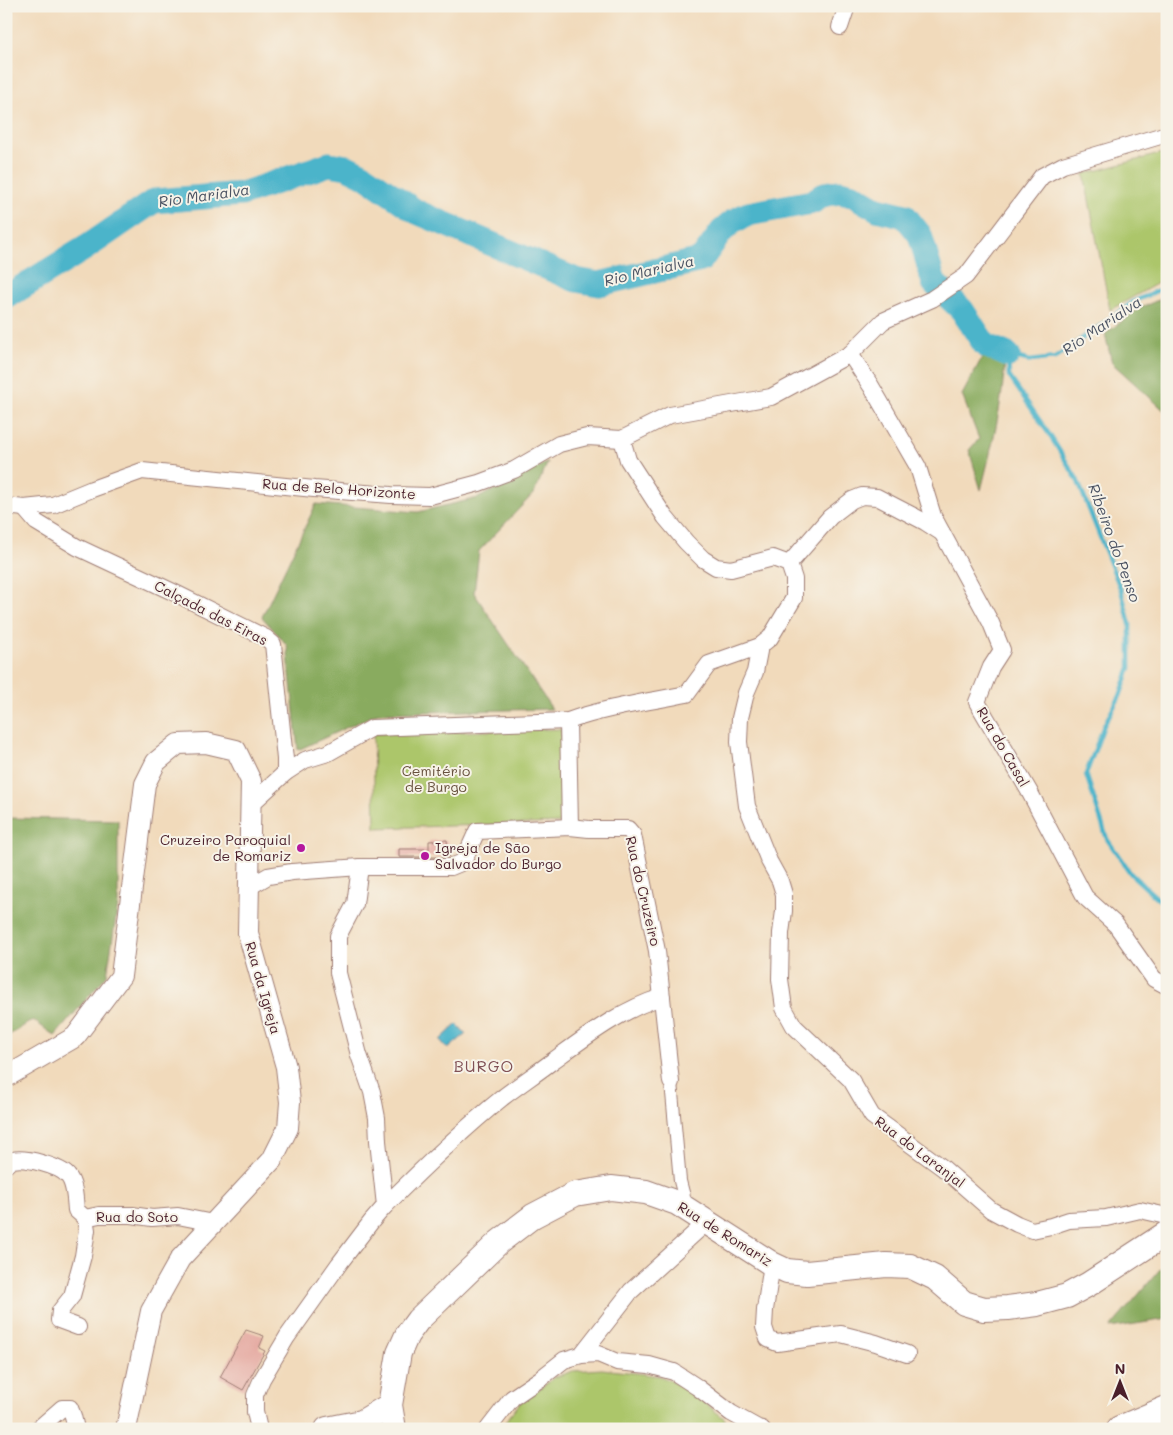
<svg xmlns="http://www.w3.org/2000/svg" width="1173" height="1435" font-family="Mali,sans-serif">
	<style>
		.green { fill: #acc66b; stroke: #7b724b }
		.forest { fill: #89ab5f; stroke: #6a6545 }
		.water { fill: #4cb4ca; stroke: #4b6a7a }
		.lines { fill: none; stroke-linecap: round; stroke-linejoin: round }
		.stream { stroke: #4cb4ca; stroke-width: 4.5 }
		.river { stroke: #4cb4ca; stroke-width: 25 }
		.building { fill: #e6ada5 }
		.pedestrian-casing { stroke: #9e7c73; stroke-width: 14 }
		.minor-casing { stroke: #9e7c73; stroke-width: 18 }
		.tertiary-casing { stroke: #9e7c73; stroke-width: 22 }
		.secondary-casing { stroke: #9e7c73; stroke-width: 26 }
		.primary-casing { stroke: #9e7c73; stroke-width: 28 }
		.pedestrian { stroke: #fff; stroke-width: 12 }
		.minor { stroke: #fff; stroke-width: 16 }
		.tertiary { stroke: #fff; stroke-width: 20 }
		.secondary { stroke: #fff; stroke-width: 24 }
		.primary { stroke: #fff; stroke-width: 26 }
		.poi-dot { fill: #b5179e; stroke: #f7f3e8; stroke-width: 2 }
		.labels { text-anchor: middle; stroke-width: 4; stroke-linejoin: round; paint-order: stroke }
		.street-label { font-size: 14px; fill: #4a1f2b; stroke: #f7f3e8 }
		.park-label { font-size: 14px; fill: #67513e; stroke: #f7f3e8 }
		.poi-label { font-size: 14px; fill: #4a1f2b; stroke: #f7f3e8; text-anchor: end }
		.water-label { font-size: 15px; font-style: italic; fill: #4b5363; stroke: #f7f3e8 }
		.quarter-label { font-size: 16px; letter-spacing: 1px; fill: #815156; stroke: #f7f3e8 }
	</style>
	<rect width="100%" height="100%" fill="#f7f3e8"/>
	<filter id="ink" filterUnits="userSpaceOnUse"><feTurbulence type="fractalNoise" baseFrequency=".02" numOctaves="2"/><feDisplacementMap in="SourceGraphic" scale="10" xChannelSelector="R" yChannelSelector="G"/><feConvolveMatrix kernelMatrix="1 2 1 2 8 2 1 2 1" color-interpolation-filters="sRGB"/></filter>
	<filter id="wash" filterUnits="userSpaceOnUse"><feTurbulence type="fractalNoise" baseFrequency=".0096" numOctaves="4" result="noise"/><feDisplacementMap in="SourceGraphic" scale="20" xChannelSelector="R" yChannelSelector="G"/><feGaussianBlur stdDeviation="1.12" result="paint"/><feColorMatrix in="noise" values="0 0 0 0 0 0 0 0 0 0 0 0 0 0 0 0 0 1.4 0 .05"/><feComposite in="paint" operator="in"/></filter>
	<g filter="url(#wash)">
		<rect width="100%" height="100%" fill="#f1dabb"/>
		<g class="green">
			<path d="M1167,152V278L1110,310L1084,174Z"/>
			<path d="M561,729L564,823L375,828L373,734Z"/>
			<path d="M602,1369L660,1376L687,1389L725,1419L724,1429H500L519,1404L555,1377L573,1371Z"/>
		</g>
		<g class="forest">
			<path d="M1167,296V413L1112,363L1105,334L1138,309Z"/>
			<path d="M985,352L1005,358C1003,403 992,447 981,490L969,450L979,439L962,395Z"/>
			<path d="M548,462L534,493L479,551L474,593L552,709L378,713L298,750L287,645L262,617L316,504L418,512L478,498Z"/>
			<path d="M6,818L118,820V904L107,975L55,1036L33,1020L6,1037Z"/>
			<path d="M1167,1261V1319L1110,1328Z"/>
		</g>
		<path class="water" d="M457,1024L466,1034L448,1049L440,1040Z"/>
		<g class="lines">
			<g class="stream">
				<path d="M6,26L12,6"/>
				<path d="M1167,286L1133,302L1055,358L1030,361L1008,355L1009,376L1049,434L1077,479L1121,590L1130,624V668L1120,696L1104,725L1086,774L1107,839L1131,874L1158,899L1167,905"/>
			</g>
			<path class="river" d="M6,297L87,247L154,201L242,194L329,164L347,167L363,175L417,212L576,280L599,284L701,260L722,231L734,221L748,214L812,202L825,194L840,192L853,195L877,209L905,216L920,235L934,283L962,310L985,345L1008,355"/>
		</g>
		<g id="blocks">
			<g class="building">
				<path d="M447,840L448,850H450V856L449,857H399V849H429V841Z"/>
				<path d="M246,1330L264,1336L259,1348L265,1351L243,1390L220,1377Z"/>
			</g>
		</g>
	</g>
	<g filter="url(#ink)">
		<use href="#blocks" fill-opacity="0" stroke="#9e7c73" stroke-width="1"/>
		<g class="lines">
			<g class="pedestrian-casing">
				<path id="pedestrian" d="M671,1082L680,1181L687,1208"/>
			</g>
			<g class="minor-casing">
				<g id="minor">
					<path d="M840,27L847,6"/>
					<path d="M850,354L871,386L918,467L933,516L991,623L1002,650L991,667L977,702L1029,791L1085,897L1116,925L1154,979L1167,986"/>
					<path d="M6,506L24,508L53,505L92,489L142,471L314,489L391,495L430,496L479,483L514,470L559,444L587,437L622,439L670,415L771,397L850,354L883,321L932,299L966,276L1042,176L1063,165L1167,134"/>
					<path d="M24,508L36,522L77,547L173,592L266,638L273,644L285,759V773L250,805"/>
					<path d="M789,564L830,517L852,500L862,496L877,497L925,522L942,533"/>
					<path d="M760,646L755,672L746,693L740,718L739,742L747,806L769,861L780,881L784,894V911L781,933L780,979L784,1008L794,1026L851,1080L872,1116L943,1168L991,1210L1017,1224L1032,1230L1051,1226L1069,1220L1106,1218L1140,1210L1167,1216"/>
					<path d="M568,721L570,827"/>
					<path d="M285,773L305,760L328,753L372,728L568,721C607,707 647,702 687,694L709,664L760,646L770,638L794,598V579L789,564L773,558L731,569L716,567L703,559L686,542L665,517L628,460L622,439"/>
					<path d="M249,887L268,876L292,872L360,867H451L463,862L477,831L570,827L589,829H628L633,835L657,951L671,1082"/>
					<path d="M6,1165C8,1163 10,1161 13,1160C25,1157 60,1166 68,1176C75,1184 75,1200 76,1210L85,1218"/>
					<path d="M385,1206C422,1169 461,1131 502,1098C519,1085 537,1073 554,1060C587,1036 622,1009 662,997"/>
					<path d="M85,1218L99,1215H132L152,1218L178,1216L213,1223"/>
					<path d="M772,1264L765,1310L764,1327L768,1339L777,1343L841,1334L876,1343L907,1354"/>
					<path d="M78,1327L59,1320L60,1311L72,1296L83,1256L87,1230L85,1218"/>
					<path d="M581,1355L631,1291L707,1222"/>
					<path d="M38,1429L62,1408H70L73,1416L76,1429"/>
					<path d="M259,1429L255,1412V1395L262,1379L287,1337L339,1264L371,1222L385,1206L378,1141L377,1118L372,1092L359,1055L338,973V936L355,904L360,867"/>
					<path d="M488,1429L512,1398L540,1379L564,1360L581,1355L598,1354L617,1362L649,1365L674,1372L697,1387L731,1413L758,1428L762,1429"/>
				</g>
			</g>
			<g class="tertiary-casing">
				<path id="tertiary" d="M6,1077L75,1037L121,976L145,784L156,762L178,744L206,743L236,750L251,781L248,933L286,1067L290,1102L288,1128L272,1160L180,1259L151,1311L126,1429"/>
			</g>
			<g class="secondary-casing">
				<g id="secondary">
					<path d="M327,1429L362,1422L390,1405"/>
					<path d="M394,1429L390,1405L399,1353L407,1335L418,1320L499,1242L533,1216L575,1194L611,1188L646,1192L677,1203L772,1264L787,1271L807,1273L886,1265L910,1266L935,1278L964,1303L984,1309L1008,1308L1037,1304L1067,1296L1089,1284L1167,1233"/>
				</g>
			</g>
			<g class="primary-casing">
				<path id="primary" d="M1120,1429L1167,1409"/>
			</g>
			<use href="#pedestrian" class="pedestrian"/>
			<use href="#minor" class="minor"/>
			<use href="#tertiary" class="tertiary"/>
			<use href="#secondary" class="secondary"/>
			<use href="#primary" class="primary"/>
		</g>
	</g>
	<g class="poi-dot">
		<circle cx="301" cy="848" r="5"/>
		<circle cx="425" cy="856" r="5"/>
	</g>
	<g class="labels">
		<g class="street-label">
			<text transform="translate(339 489) rotate(4)" y="5">Rua de Belo Horizonte</text>
			<text transform="translate(211 613) rotate(27)" y="5">Calçada das Eiras</text>
			<text transform="translate(1003 747) rotate(60)" y="5">Rua do Casal</text>
			<text transform="translate(643 891) rotate(77)" y="5">Rua do Cruzeiro</text>
			<text transform="translate(263 988) rotate(74)" y="5">Rua da Igreja</text>
			<text transform="translate(920 1152) rotate(37)" y="5">Rua do Laranjal</text>
			<text x="137" y="1222">Rua do Soto</text>
			<text transform="translate(725 1234) rotate(32)" y="5">Rua de Romariz</text>
		</g>
		<g class="park-label">
			<text x="436" y="776">Cemitério<tspan x="436" dy="16">de Burgo</tspan></text>
		</g>
		<g class="poi-label">
			<text x="291" y="845">Cruzeiro Paroquial<tspan x="291" dy="16">de Romariz</tspan></text>
			<text x="435" y="853" text-anchor="start">Igreja de São<tspan x="435" dy="16">Salvador do Burgo</tspan></text>
		</g>
		<g class="water-label">
			<text transform="translate(204 196) rotate(-8)" y="5">Rio Marialva</text>
			<text transform="translate(649 271) rotate(-13)" y="5">Rio Marialva</text>
			<text transform="translate(1102 326) rotate(-34)" y="5">Rio Marialva</text>
			<text transform="translate(1114 543) rotate(70)" y="5">Ribeiro do Penso</text>
		</g>
		<g class="quarter-label">
			<text x="484" y="1072">BURGO</text>
		</g>
	</g>
	<rect width="1173" height="1435" fill="none" stroke="#f7f3e8" stroke-width="25"/>
	<g transform="translate(1120 1382)" stroke="#f7f3e8" stroke-width="4" paint-order="stroke">
	<path d="M0-4L9 19L0 12L-9 19Z" fill="#4a1f2b"/>
	<text y="-8" font-size="14" font-weight="bold" text-anchor="middle" fill="#4a1f2b">N</text>
	</g>
</svg>
